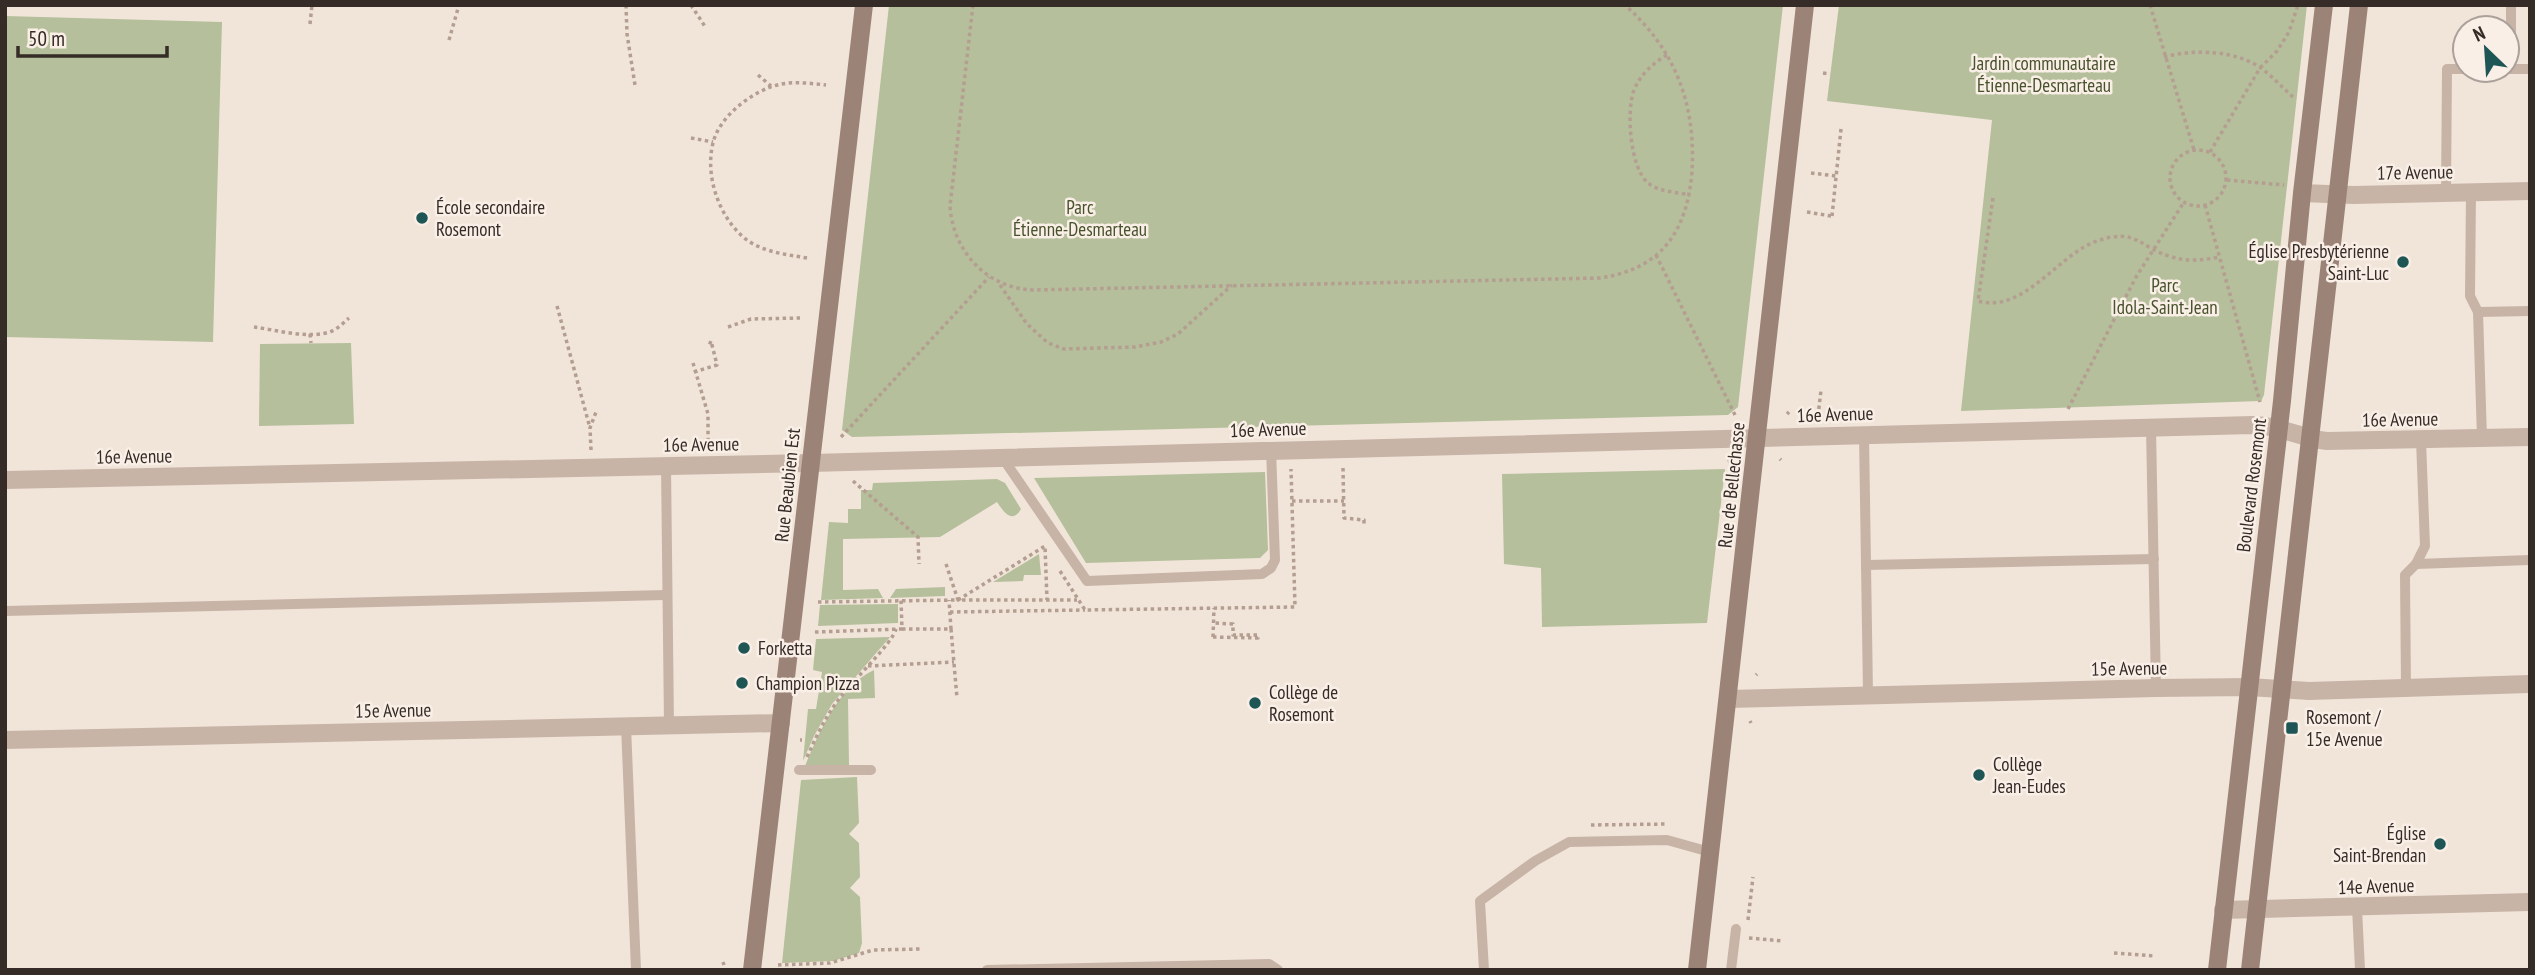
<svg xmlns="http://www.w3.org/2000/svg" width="2535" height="975" font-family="'PT Sans Narrow',sans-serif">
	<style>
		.green { fill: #b5bf9b }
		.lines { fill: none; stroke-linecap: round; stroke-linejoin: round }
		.path { stroke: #b49e91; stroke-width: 3.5; stroke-dasharray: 3.5 3.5; stroke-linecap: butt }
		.lane { stroke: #c8b4a7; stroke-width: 10 }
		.street { stroke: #c8b4a7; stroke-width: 18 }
		.secondary { stroke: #9c8378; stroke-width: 18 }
		.poi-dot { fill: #1e5555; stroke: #f9efe6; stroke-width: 2.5 }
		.labels { text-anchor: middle; stroke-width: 5; stroke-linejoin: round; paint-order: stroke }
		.park-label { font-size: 19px; fill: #47522c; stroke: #f9efe6 }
		.street-label { font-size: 19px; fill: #352b27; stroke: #f9efe6 }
		.poi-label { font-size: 19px; fill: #352b27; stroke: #f9efe6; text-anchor: start }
	</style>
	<rect width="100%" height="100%" fill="#f1e5da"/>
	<g class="green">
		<path d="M889,5H1783L1738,407L1728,415L852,437L842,430Z"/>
		<path d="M1839,5H2307L2264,395L2261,401L1961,411L1992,120L1827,101Z"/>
		<path d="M5,16L222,22L213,342L5,337Z"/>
		<path d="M351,343L354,424L259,426L260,344Z"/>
		<path d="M1725,469L1707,623L1542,627L1541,568L1504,564L1502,474Z"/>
		<path d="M1265,472L1268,550L1260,558L1086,563L1034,478Z"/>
		<path d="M997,479L1005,483L1021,509C1012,525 1003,511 997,502L940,537L843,539V590L878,589L883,598L821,600L829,522L848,523V509H861V490H872L873,483Z"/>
		<path d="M1039,554L1041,575H1024L1023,581L993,582Z"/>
		<path d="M945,587V596L890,598L896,589Z"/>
		<path d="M898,604V623L818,626L820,605Z"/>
		<path d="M890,637L832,704L814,736L803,761L808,709H816L822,672L813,670L816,639Z"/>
		<path d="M874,670L875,698L848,699L849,765L805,766C819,732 839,686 874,670Z"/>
		<path d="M857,777L859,823L849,834L859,843L860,877L850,888L860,897L862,943L859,953L833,961L782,963L801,780Z"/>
	</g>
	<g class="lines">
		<g class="path">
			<path d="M626,5L627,34L635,85"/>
			<path d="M691,5L706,28"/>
			<path d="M973,5L950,206C953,252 987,288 1033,290L1600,278C1662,269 1687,231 1692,172C1694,138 1690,104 1676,73C1664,46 1647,25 1625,5"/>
			<path d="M2150,5L2194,150"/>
			<path d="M310,24L312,5"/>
			<path d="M449,40L459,5"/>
			<path d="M1667,55C1652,64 1641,74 1634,90C1626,111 1630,168 1648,183C1659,192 1677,192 1690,195"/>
			<path d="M2164,57C2194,49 2235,50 2261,68C2273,77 2283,88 2294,98"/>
			<path d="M1823,73L1830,74"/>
			<path d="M758,75L771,86"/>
			<path d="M691,138L713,142"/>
			<circle cx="2198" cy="178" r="28"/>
			<path d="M2210,152L2260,68L2277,51L2289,32L2298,5"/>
			<path d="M1811,173L1836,176"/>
			<path d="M2227,180L2284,185"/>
			<path d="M1993,198L1978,301C2024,314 2057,255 2097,241C2137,227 2139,248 2172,257C2187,262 2204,260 2220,257"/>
			<path d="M2205,205L2260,402"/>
			<path d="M1807,212L1831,216"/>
			<path d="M1832,216L1841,129"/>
			<path d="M1656,255L1736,417"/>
			<path d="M807,258C784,254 760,252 742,236C718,214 705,175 713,143C719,118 746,97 768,88C787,80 807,83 826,85"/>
			<path d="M1000,285L1027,324L1048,343L1064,349L1135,347L1161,342L1178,334L1232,285"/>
			<path d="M557,306L590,428"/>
			<path d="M254,327C276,330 304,338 326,333C336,331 342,324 349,318"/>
			<path d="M728,327L751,319L800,318"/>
			<path d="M310,334L311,343"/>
			<path d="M693,363L708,414V446"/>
			<path d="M694,372L717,365L711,341L709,346"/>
			<path d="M2068,409L2136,277L2184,202"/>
			<path d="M1787,414L1789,412"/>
			<path d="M1818,416L1821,390"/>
			<path d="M841,437L989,277"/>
			<path d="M786,440L790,442"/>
			<path d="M591,450L590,428L596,412"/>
			<path d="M1780,459L1781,460"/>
			<path d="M1728,462L1730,461"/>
			<path d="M1343,468L1344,518L1364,520V524"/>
			<path d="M853,481L918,537L919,564"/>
			<path d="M1292,501H1344"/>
			<path d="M946,564L958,600H1077"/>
			<path d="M1060,571L1085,610L1295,607L1291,469"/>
			<path d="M818,602L958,600L1045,546L1047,600"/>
			<path d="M950,612L1085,610"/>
			<path d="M902,629H951L949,600"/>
			<path d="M951,629L957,698"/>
			<path d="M815,632L902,629L901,600"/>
			<path d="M1213,637L1258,638V635H1233V624L1214,623"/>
			<path d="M1213,637L1214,608"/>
			<path d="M868,666L954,662"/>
			<path d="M1756,675L1757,674"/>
			<path d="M1750,721L1751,723"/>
			<path d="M800,740H802"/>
			<path d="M807,757C817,735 827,713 843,694C854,679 892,644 896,629"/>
			<path d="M1591,825L1668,824"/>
			<path d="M1748,920L1753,877"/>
			<path d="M1749,938L1783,941"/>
			<path d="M2114,953L2154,956"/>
			<path d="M723,962L724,965"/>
			<path d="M778,965L830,963L873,950L920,949"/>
		</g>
		<g class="lane">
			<path d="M2507,69H2530"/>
			<path d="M2511,69V5"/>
			<path d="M2471,192L2470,296L2478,312L2482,438"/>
			<path d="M2446,193L2447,69H2465"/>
			<path d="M2478,312L2530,311"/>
			<path d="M2151,428L2156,688"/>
			<path d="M1864,434L1868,694"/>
			<path d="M1002,457L1087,581L1262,574L1271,568L1275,560L1271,449"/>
			<path d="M666,465L669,725"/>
			<path d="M2416,564L2530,560"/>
			<path d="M1866,565L2154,559"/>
			<path d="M5,611L666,595"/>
			<path d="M2406,688L2405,575L2416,564L2425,546L2421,440"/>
			<path d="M626,726L636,970"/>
			<path d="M799,770H871"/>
			<path d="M2357,908L2360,970"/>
			<path d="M987,970L1269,964L1278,970"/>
			<path d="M1484,970L1480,901L1535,861L1569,842L1667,840L1710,852"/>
			<path d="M1731,970L1736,929"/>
		</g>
		<g class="street">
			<path d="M2302,193L2354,195L2530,191"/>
			<path d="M5,480L811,463L2253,425C2278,425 2301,438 2327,441L2530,437"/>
			<path d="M1728,699L2156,688L2249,687L2309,691L2530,684"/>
			<path d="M5,740L781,723"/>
			<path d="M2223,910L2530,902"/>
		</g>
		<g class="secondary">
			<path d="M752,970L864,5"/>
			<path d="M1697,970L1805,5"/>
			<path d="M2217,970L2282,401L2302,193L2324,5"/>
			<path d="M2250,970L2359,5"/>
		</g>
	</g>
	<g class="poi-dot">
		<circle cx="422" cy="218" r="7"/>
		<circle cx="2403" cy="262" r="7"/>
		<circle cx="744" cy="648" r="7"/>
		<circle cx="742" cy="683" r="7"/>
		<circle cx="1255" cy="703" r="7"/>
		<rect x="2285" y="721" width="14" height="14" rx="3.5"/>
		<circle cx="1979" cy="775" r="7"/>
		<circle cx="2440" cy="844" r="7"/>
	</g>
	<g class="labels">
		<g class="park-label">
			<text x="2044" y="70">Jardin communautaire<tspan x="2044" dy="22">Étienne-Desmarteau</tspan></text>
			<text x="1080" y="214">Parc<tspan x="1080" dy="22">Étienne-Desmarteau</tspan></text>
			<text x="2165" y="292">Parc<tspan x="2165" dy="22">Idola-Saint-Jean</tspan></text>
		</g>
		<g class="street-label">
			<text transform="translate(2415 172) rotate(-1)" y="7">17e Avenue</text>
			<text transform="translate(1835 414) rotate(-2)" y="7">16e Avenue</text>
			<text transform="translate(2400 419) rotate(-1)" y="7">16e Avenue</text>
			<text transform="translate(1268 429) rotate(-2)" y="7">16e Avenue</text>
			<text transform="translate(701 444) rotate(-1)" y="7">16e Avenue</text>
			<text transform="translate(134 456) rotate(-1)" y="7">16e Avenue</text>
			<text transform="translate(787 485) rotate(-84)" y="7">Rue Beaubien Est</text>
			<text transform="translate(1731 485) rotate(-84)" y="7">Rue de Bellechasse</text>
			<text transform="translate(2251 485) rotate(-83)" y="7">Boulevard Rosemont</text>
			<text transform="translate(2129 668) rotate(-1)" y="7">15e Avenue</text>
			<text transform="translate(393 710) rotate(-1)" y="7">15e Avenue</text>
			<text transform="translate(2376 886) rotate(-2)" y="7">14e Avenue</text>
		</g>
		<g class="poi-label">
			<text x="436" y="214">École secondaire<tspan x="436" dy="22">Rosemont</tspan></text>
			<text x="2389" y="258" text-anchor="end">Église Presbytérienne<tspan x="2389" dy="22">Saint-Luc</tspan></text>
			<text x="758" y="655">Forketta</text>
			<text x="756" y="690">Champion Pizza</text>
			<text x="1269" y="699">Collège de<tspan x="1269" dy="22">Rosemont</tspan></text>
			<text x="2306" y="724">Rosemont /<tspan x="2306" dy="22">15e Avenue</tspan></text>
			<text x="1993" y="771">Collège<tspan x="1993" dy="22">Jean-Eudes</tspan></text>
			<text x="2426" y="840" text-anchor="end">Église<tspan x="2426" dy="22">Saint-Brendan</tspan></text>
		</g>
	</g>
	<rect width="2535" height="975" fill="none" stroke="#352b27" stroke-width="14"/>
	<g transform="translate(2486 49) rotate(335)"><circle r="33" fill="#f9efe6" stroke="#aba19a" stroke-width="2"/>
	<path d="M0-5L12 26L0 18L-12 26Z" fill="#1e5555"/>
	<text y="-10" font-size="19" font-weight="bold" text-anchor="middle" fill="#352b27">N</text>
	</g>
	<path d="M18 46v10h149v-10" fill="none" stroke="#352b27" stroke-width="3.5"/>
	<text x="28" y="46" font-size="21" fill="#352b27" stroke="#f9efe6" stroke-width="5" paint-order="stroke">50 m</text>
</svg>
